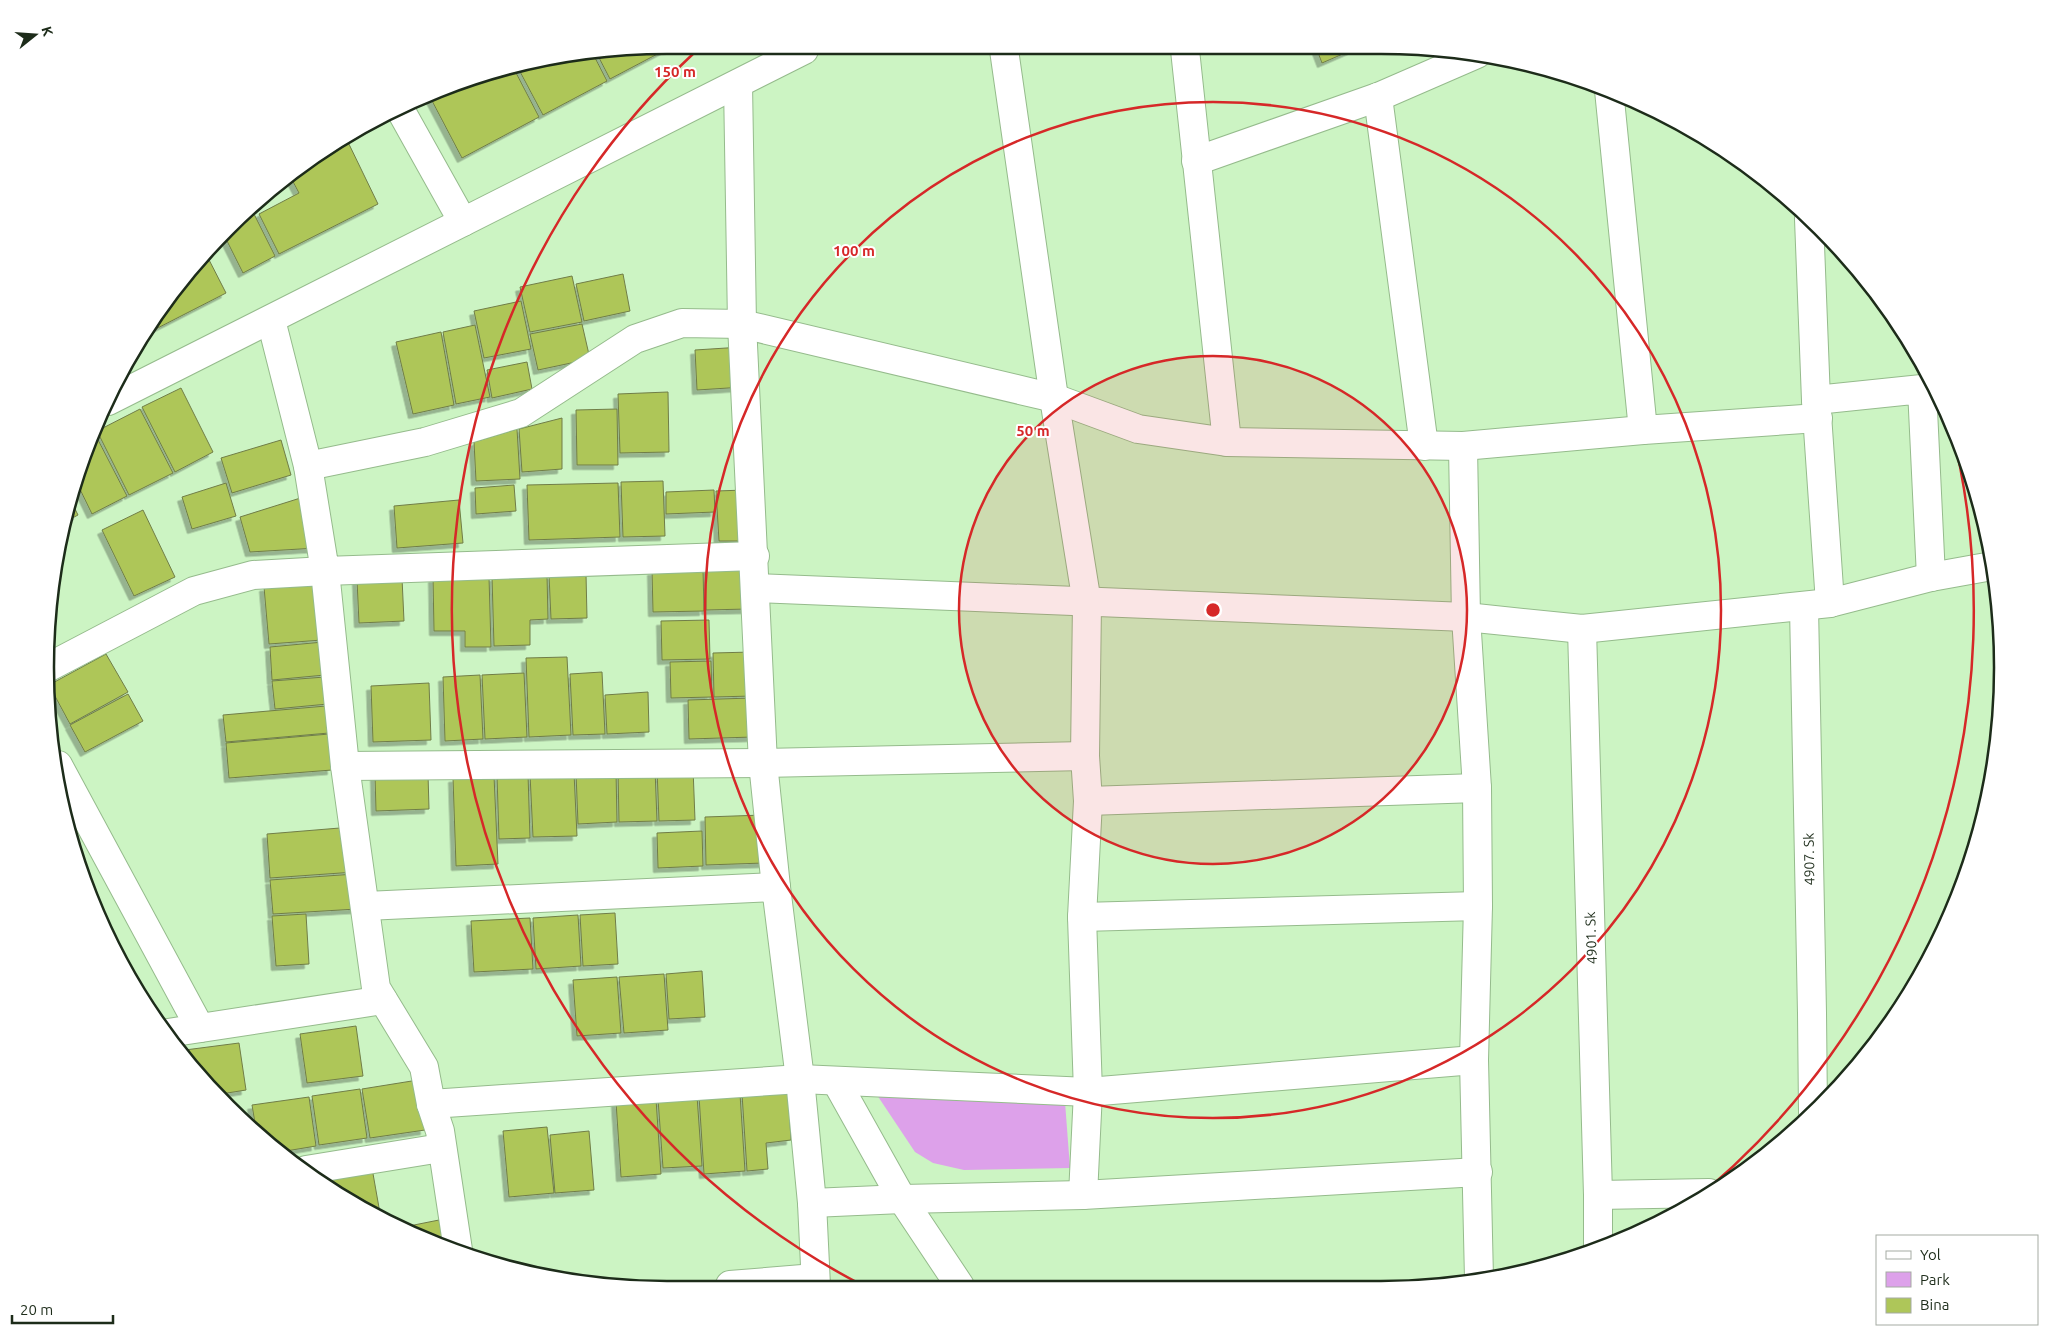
<svg xmlns="http://www.w3.org/2000/svg" width="2048" height="1335" font-family="Ubuntu,sans-serif">
	<style>
		.green { fill: #dda1ea }
		.building { fill: #aec659; stroke: #707d47; filter: url(#shadow) }
		.lines { fill: none; stroke-linecap: round; stroke-linejoin: round }
		.minor-casing { stroke: #95bb8c; stroke-width: 30 }
		.tertiary-casing { stroke: #95bb8c; stroke-width: 30 }
		.minor { stroke: #fff; stroke-width: 28 }
		.tertiary { stroke: #fff; stroke-width: 28 }
		.ring { fill: none; stroke: #d62828; stroke-width: 2.5 }
		.labels { text-anchor: middle; stroke-width: 4; stroke-linejoin: round; paint-order: stroke }
		.street-label { font-size: 14px; fill: #1d2c1a; stroke: #fff }
		.rim { fill: none; stroke: #1d2c1a; stroke-width: 2.5 }
		.centre { fill: #d62828; stroke: #fff; stroke-width: 2.5 }
		.ring-label { font-size: 15px; text-anchor: middle; font-weight: bold; fill: #d62828; stroke: #fff; stroke-width: 4; stroke-linejoin: round; paint-order: stroke }
	</style>
	<defs>
		<filter id="shadow"><feDropShadow dx="-4.5" dy="4.5" stdDeviation="0" flood-color="#0004"/></filter>
	</defs>
	<rect width="100%" height="100%" fill="#ccf4c3"/>
	<path class="green" d="M877,1095L1065,1102L1070,1168L964,1170L933,1163L915,1152Z"/>
	<g class="building">
		<path d="M586,50H591L607,81L543,115L517,66Z"/>
		<path d="M595,50H665L610,79Z"/>
		<path d="M1317,50H1352L1322,63Z"/>
		<path d="M513,67L539,117L462,158L430,97L468,78Z"/>
		<path d="M346,138L378,204L279,254L259,214L299,193L290,176L321,150Z"/>
		<path d="M251,208L275,256L243,273L223,233Z"/>
		<path d="M205,252L226,293L142,336L174,288Z"/>
		<path d="M623,274L630,311L584,321L576,284Z"/>
		<path d="M572,276L582,322L530,332L520,287Z"/>
		<path d="M521,301L531,349L484,358L474,311Z"/>
		<path d="M582,324L590,359L538,370L530,334Z"/>
		<path d="M475,325L490,397L456,404L443,332Z"/>
		<path d="M441,332L454,405L413,414L396,342Z"/>
		<path d="M742,347L744,387L697,390L695,350Z"/>
		<path d="M527,362L532,389L492,398L487,370Z"/>
		<path d="M181,388L213,452L175,472L142,407Z"/>
		<path d="M668,392L669,452L620,453L618,394Z"/>
		<path d="M140,409L173,473L129,495L97,431Z"/>
		<path d="M617,409L618,465H577L576,410Z"/>
		<path d="M562,418V469L522,472L519,429Z"/>
		<path d="M517,429L520,479L476,481L474,442Z"/>
		<path d="M94,432L127,496L92,514L75,479L78,467Z"/>
		<path d="M281,440L291,475L232,493L221,458Z"/>
		<path d="M663,481L665,536L623,537L621,482Z"/>
		<path d="M226,483L236,516L192,529L182,497Z"/>
		<path d="M618,483L620,537L529,540L527,485Z"/>
		<path d="M514,485L516,511L476,514L475,488Z"/>
		<path d="M714,490L715,512L666,514V492Z"/>
		<path d="M745,490L747,541H719L716,491Z"/>
		<path d="M310,495L317,548L250,552L240,517Z"/>
		<path d="M70,499L78,515L63,523Z"/>
		<path d="M459,500L463,543L397,548L394,506Z"/>
		<path d="M143,510L175,577L134,596L102,530Z"/>
		<path d="M746,568L748,609L706,610L705,569Z"/>
		<path d="M703,569L704,611L653,612L652,571Z"/>
		<path d="M586,574L587,618L551,619L549,575Z"/>
		<path d="M547,575L548,619L530,620V645L494,646L492,577Z"/>
		<path d="M489,577L491,647H465V631H434L433,578Z"/>
		<path d="M402,578L404,621L359,623L357,580Z"/>
		<path d="M317,583L322,640L269,644L264,587Z"/>
		<path d="M709,620L710,659L662,660L661,621Z"/>
		<path d="M323,642L325,675L272,680L270,647Z"/>
		<path d="M752,652L753,696L714,697L713,653Z"/>
		<path d="M106,654L128,692L70,724L49,685Z"/>
		<path d="M567,657L571,735L529,737L526,658Z"/>
		<path d="M711,661L712,697L671,698L670,662Z"/>
		<path d="M602,672L605,734L573,735L570,674Z"/>
		<path d="M524,673L527,737L485,739L482,675Z"/>
		<path d="M480,675L483,739L445,741L443,677Z"/>
		<path d="M325,677L328,704L275,709L272,681Z"/>
		<path d="M429,683L431,740L373,742L371,686Z"/>
		<path d="M648,692L649,732L607,734L605,695Z"/>
		<path d="M128,694L143,721L85,752L70,725Z"/>
		<path d="M752,698L753,737L689,739L688,700Z"/>
		<path d="M326,706L329,733L226,742L223,715Z"/>
		<path d="M329,734L332,770L229,778L226,743Z"/>
		<path d="M693,768L695,820L659,821L657,769Z"/>
		<path d="M655,769L657,821L619,822L618,771Z"/>
		<path d="M616,771L617,822L578,824L576,773Z"/>
		<path d="M574,773L577,836L533,837L530,774Z"/>
		<path d="M428,774L429,809L376,811L375,775Z"/>
		<path d="M528,774L530,838L499,839L497,776Z"/>
		<path d="M494,776L498,864L456,866L453,778Z"/>
		<path d="M763,815L764,863L706,865L705,817Z"/>
		<path d="M352,827L355,872L270,878L267,834Z"/>
		<path d="M702,831L703,866L658,868L657,833Z"/>
		<path d="M355,874L357,909L273,914L270,880Z"/>
		<path d="M615,913L618,964L583,966L580,915Z"/>
		<path d="M306,914L309,964L276,966L272,916Z"/>
		<path d="M578,915L581,966L536,969L533,918Z"/>
		<path d="M530,918L533,969L474,972L471,921Z"/>
		<path d="M102,923H104L127,970Z"/>
		<path d="M702,971L705,1017L669,1019L666,974Z"/>
		<path d="M664,974L668,1030L624,1033L619,977Z"/>
		<path d="M617,977L621,1033L577,1036L573,980Z"/>
		<path d="M356,1026L363,1076L307,1083L300,1034Z"/>
		<path d="M239,1043L246,1090L221,1094L185,1053V1050Z"/>
		<path d="M418,1080L425,1130L370,1138L362,1089Z"/>
		<path d="M360,1089L367,1138L319,1145L312,1096Z"/>
		<path d="M788,1090L791,1140L766,1143L768,1169L747,1171L742,1094Z"/>
		<path d="M740,1094L745,1171L704,1174L699,1096Z"/>
		<path d="M697,1096L702,1166L663,1168L658,1099Z"/>
		<path d="M309,1097L316,1146L280,1152L257,1135L252,1105Z"/>
		<path d="M656,1099L661,1174L621,1177L616,1102Z"/>
		<path d="M547,1127L554,1193L509,1197L503,1131Z"/>
		<path d="M589,1131L594,1190L555,1193L550,1135Z"/>
		<path d="M372,1168L381,1219L356,1206L324,1183L322,1177Z"/>
		<path d="M439,1220L444,1247L429,1243L399,1228Z"/>
	</g>
	<g class="lines">
		<g class="minor-casing">
			<g id="minor">
				<path d="M1004,50L1054,398L1087,603L1085,756L1088,801L1082,917L1088,1092L1083,1195"/>
				<path d="M1185,50L1227,442"/>
				<path d="M738,84L742,324L763,763L776,887L800,1079L812,1203L816,1286"/>
				<path d="M1609,90L1643,430"/>
				<path d="M1378,97L1424,446"/>
				<path d="M1196,161L1378,97L1477,54"/>
				<path d="M1809,219L1816,400L1830,603"/>
				<path d="M1816,400L1922,389L1931,577"/>
				<path d="M1463,446L1466,617L1477,788L1478,906L1474,1060L1479,1279"/>
				<path d="M308,466L425,442L521,413L635,339L682,323L742,324L1054,398L1138,429L1227,442L1463,446L1643,430L1818,418"/>
				<path d="M1804,607L1812,1013L1813,1112"/>
				<path d="M1582,629L1598,1195V1248"/>
				<path d="M45,669L194,591L253,575L325,571L345,766L376,988L424,1067L431,1104L440,1131L458,1250"/>
				<path d="M58,765L200,1028"/>
				<path d="M345,766L763,763L1085,756"/>
				<path d="M1088,801L1477,788"/>
				<path d="M366,906L776,887"/>
				<path d="M1082,917L1478,906"/>
				<path d="M168,1033L383,1000"/>
				<path d="M836,1081L902,1199L960,1286"/>
				<path d="M431,1104L800,1079L1088,1092L1474,1060"/>
				<path d="M306,1170L441,1148"/>
				<path d="M1598,1195L1709,1193"/>
				<path d="M812,1203L902,1199L1083,1195L1478,1172"/>
				<path d="M730,1285L815,1278"/>
			</g>
		</g>
		<g class="tertiary-casing">
			<g id="tertiary">
				<path d="M401,111L463,222"/>
				<path d="M271,320L308,466L325,571L755,556"/>
				<path d="M108,401L804,50"/>
				<path d="M756,588L1466,617L1582,629L1830,603L1931,577L1992,566"/>
			</g>
		</g>
		<use href="#minor" class="minor"/>
		<use href="#tertiary" class="tertiary"/>
	</g>
	<circle cx="1213" cy="610" r="254" fill="#d62828" fill-opacity=".12"/>
	<g class="ring">
		<circle cx="1213" cy="610" r="254"/>
		<circle cx="1213" cy="610" r="508"/>
		<path d="M862 1285A761 761 0 0 1 694 53M1951 426A761 761 0 0 1 1682 1210"/>
	</g>
	<g class="labels">
		<g class="street-label">
			<text transform="translate(1809 859) rotate(-91)" y="5">4907. Sk</text>
			<text transform="translate(1591 938) rotate(-92)" y="5">4901. Sk</text>
		</g>
	</g>
	<path d="M0 0H2048V1335H0ZM667 54H1381A613 613 0 0 1 1994 667V668A613 613 0 0 1 1381 1281H667A613 613 0 0 1 54 668V667A613 613 0 0 1 667 54Z" fill="#fff" fill-rule="evenodd"/>
	<path class="rim" d="M667 54H1381A613 613 0 0 1 1994 667V668A613 613 0 0 1 1381 1281H667A613 613 0 0 1 54 668V667A613 613 0 0 1 667 54Z"/>
	<circle cx="1213" cy="610" r="8" class="centre"/>
	<g class="ring-label">
		<text x="675" y="77">150 m</text>
		<text x="854" y="256">100 m</text>
		<text x="1033" y="436">50 m</text>
	</g>
	<rect x="1876" y="1235" width="162" height="90" fill="#ffffff" stroke="#a5aba3"/>
	<rect x="1886" y="1251" width="25" height="8" fill="#ffffff" stroke="#a5aba3"/>
	<text x="1920" y="1260" font-size="15" fill="#1d2c1a">Yol</text>
	<rect x="1886" y="1272" width="25" height="15" fill="#dda1ea" stroke="#a5aba3"/>
	<text x="1920" y="1285" font-size="15" fill="#1d2c1a">Park</text>
	<rect x="1886" y="1298" width="25" height="15" fill="#aec659" stroke="#a5aba3"/>
	<text x="1920" y="1310" font-size="15" fill="#1d2c1a">Bina</text>
	<g transform="translate(35 35) rotate(73)" stroke="#ffffff" stroke-width="4" paint-order="stroke">
	<path d="M0-4L9 19L0 12L-9 19Z" fill="#1d2c1a"/>
	<text y="-8" font-size="14" font-weight="bold" text-anchor="middle" fill="#1d2c1a">K</text>
	</g>
	<path d="M12 1315v8h101v-8" fill="none" stroke="#1d2c1a" stroke-width="2.5"/>
	<text x="20" y="1315" font-size="15" fill="#1d2c1a" stroke="#ffffff" stroke-width="4" paint-order="stroke">20 m</text>
</svg>
